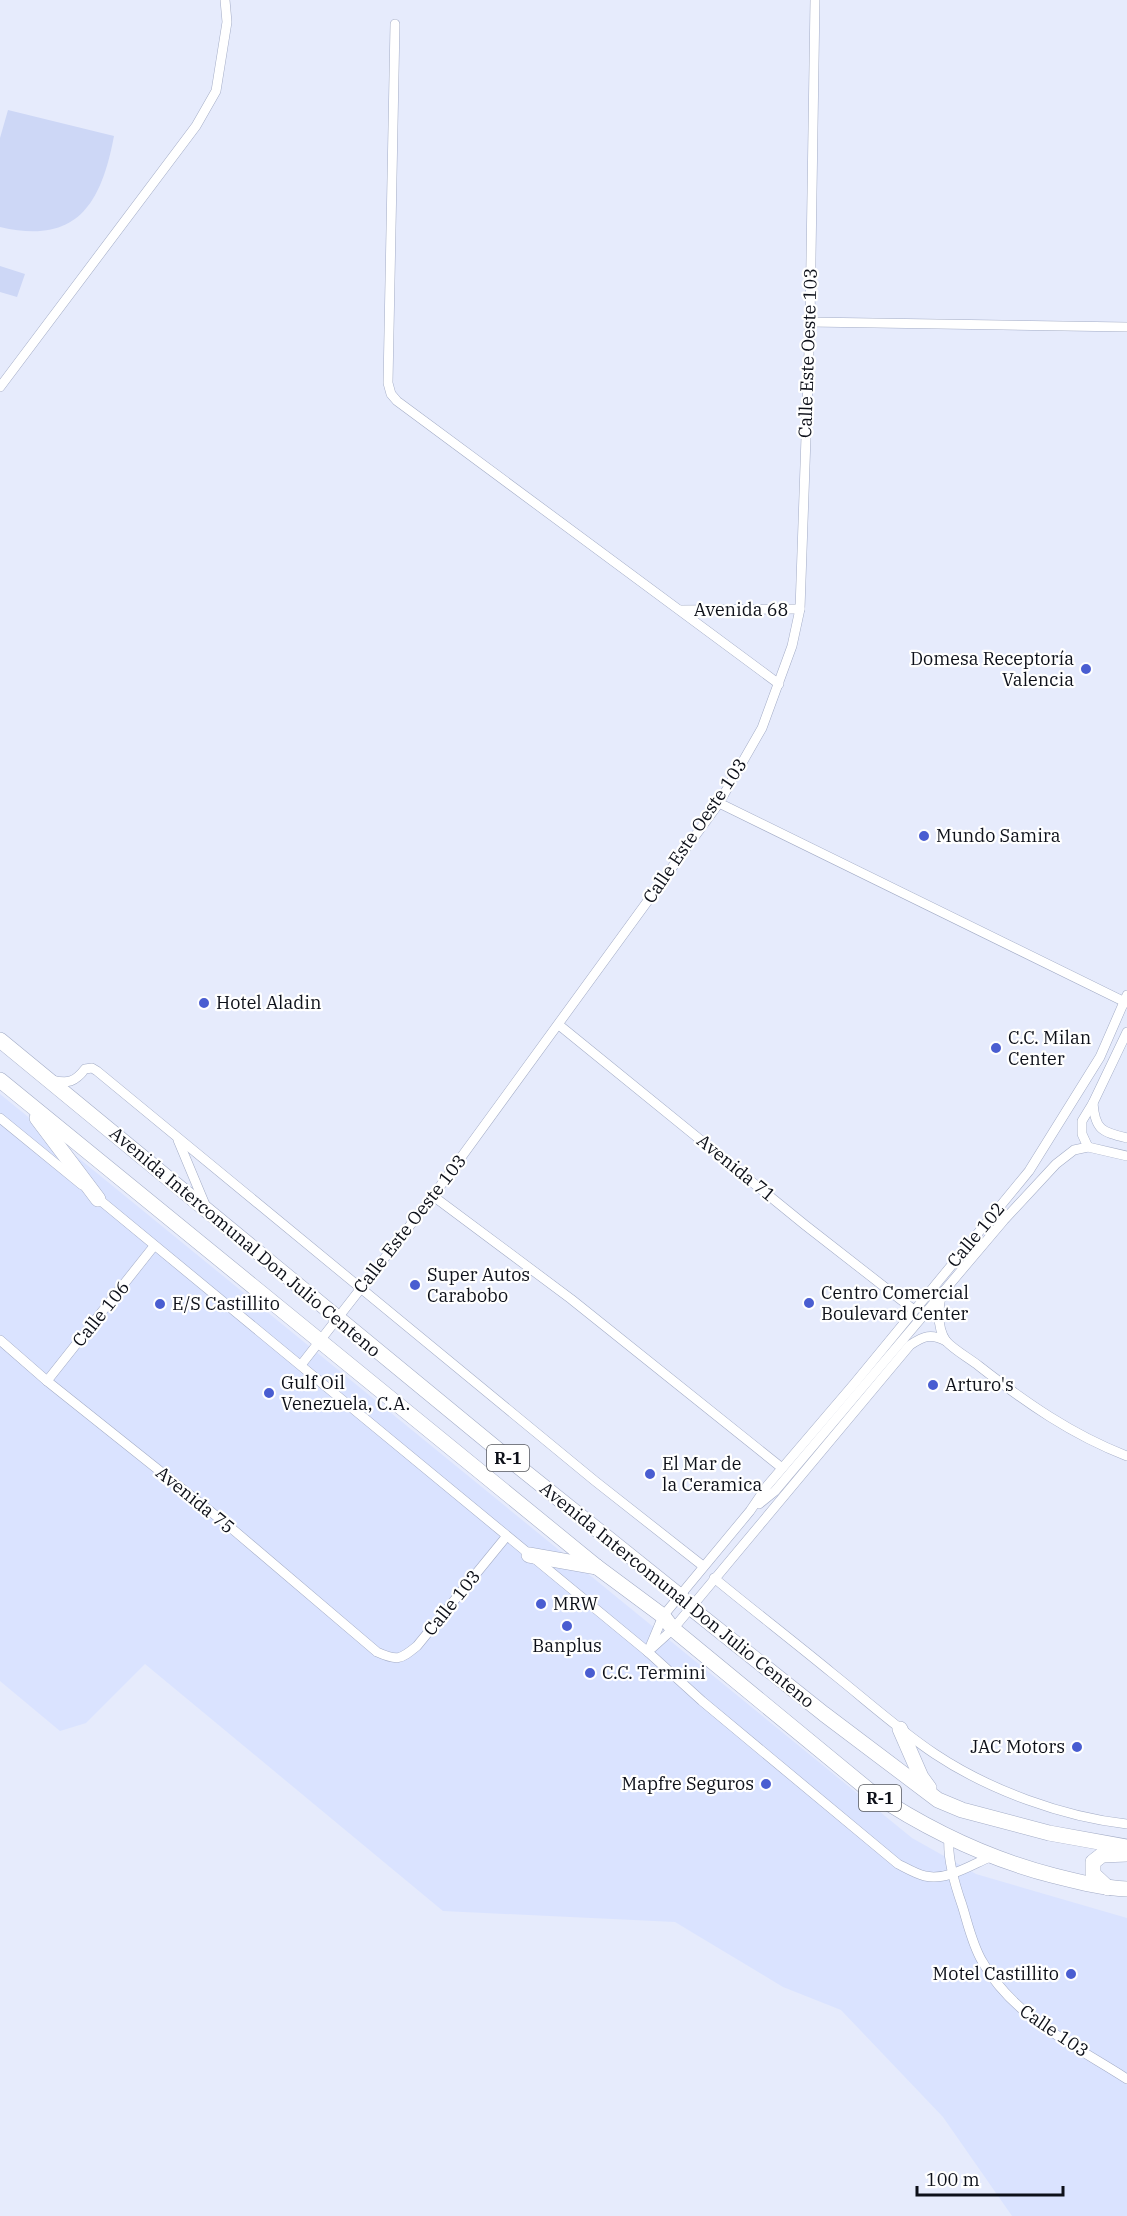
<svg xmlns="http://www.w3.org/2000/svg" width="1127" height="2216" font-family="'IBM Plex Serif',serif">
	<style>
		.built { fill: #dae3ff }
		.green { fill: #cdd7f6 }
		.lines { fill: none; stroke-linecap: round; stroke-linejoin: round }
		.minor-casing { stroke: #a3acc6; stroke-width: 10 }
		.primary-casing { stroke: #a3acc6; stroke-width: 16 }
		.minor { stroke: #fff; stroke-width: 9 }
		.primary { stroke: #fff; stroke-width: 15 }
		.poi-dot { fill: #495dd1; stroke: #fff; stroke-width: 2 }
		.labels { text-anchor: middle; stroke-width: 4.5; stroke-linejoin: round; paint-order: stroke }
		.shield { fill: #fff; stroke: #56585e; stroke-width: 1.5 }
		.shield-label { font-size: 16px; font-weight: bold; fill: #0d1019 }
		.street-label { font-size: 18px; fill: #0d1019; stroke: #fff }
		.poi-label { font-size: 18px; fill: #0d1019; stroke: #fff; text-anchor: start }
	</style>
	<rect width="100%" height="100%" fill="#e6ebfc"/>
	<path class="built" d="M0,1094L912,1838L976,1874L1127,1918V2216H1012L943,2117L841,2010L783,1987L675,1922L443,1911L145,1664L86,1723L60,1731L0,1681Z"/>
	<g class="green">
		<path d="M8,110L114,136C101,205 76,245 0,227V138Z"/>
		<path d="M0,266L25,274L17,297L0,292Z"/>
	</g>
	<g class="lines">
		<g class="minor-casing">
			<g id="minor">
				<path d="M395,24L388,383L391,394L397,401L779,684"/>
				<path d="M810,322L1127,327"/>
				<path d="M0,387L196,126L216,91L227,22L225,0"/>
				<path d="M681,610L800,609"/>
				<path d="M719,803L1127,1003"/>
				<path d="M559,1025L805,1225L914,1310"/>
				<path d="M52,1080C68,1084 75,1082 85,1069L92,1068L97,1071L595,1481L703,1566"/>
				<path d="M1093,1103C1095,1130 1102,1132 1127,1138"/>
				<path d="M0,1118L82,1185"/>
				<path d="M178,1140L206,1207"/>
				<path d="M1088,1147L1082,1134V1121L1093,1103L1127,1032"/>
				<path d="M95,1196L648,1652L702,1701L898,1864C906,1868 916,1874 925,1876C947,1881 971,1865 990,1857"/>
				<path d="M433,1196L571,1299L782,1468"/>
				<path d="M941,1296C938,1311 937,1328 946,1341C954,1350 969,1358 979,1366C1025,1402 1072,1435 1127,1456"/>
				<path d="M0,1340L47,1381L230,1527L377,1652C397,1661 400,1660 417,1646L506,1537"/>
				<path d="M301,1365L433,1196L719,803L762,728L792,646L800,609L810,322L815,0"/>
				<path d="M47,1381L154,1246"/>
				<path d="M759,1504L775,1491L1004,1220L1056,1164L1074,1150L1088,1147L1127,1156"/>
				<path d="M714,1578C753,1610 793,1641 832,1673C866,1700 899,1730 935,1754C989,1790 1063,1817 1127,1824"/>
				<path d="M652,1648L673,1629L910,1345C924,1336 931,1333 946,1341"/>
				<path d="M648,1652L663,1616L750,1511L767,1486L854,1384L1029,1171L1100,1057L1127,995"/>
				<path d="M949,1838C947,1859 955,1885 962,1905C968,1924 972,1944 982,1961C1013,2017 1076,2046 1127,2079"/>
			</g>
		</g>
		<g class="primary-casing">
			<g id="primary">
				<path d="M0,1040L514,1463L680,1596L691,1608L824,1714L938,1800L962,1810L1049,1833L1127,1847"/>
				<path d="M0,1080L597,1567L663,1616L673,1629L871,1792C928,1830 988,1859 1055,1876C1079,1882 1102,1888 1127,1889"/>
				<path d="M37,1118L98,1199"/>
				<path d="M529,1555L597,1567"/>
				<path d="M900,1729L921,1777L929,1788"/>
				<path d="M1108,1888L1093,1874V1862L1102,1855L1127,1854"/>
			</g>
		</g>
		<use href="#minor" class="minor"/>
		<use href="#primary" class="primary"/>
	</g>
	<g class="poi-dot">
		<circle cx="1086" cy="669" r="6"/>
		<circle cx="924" cy="836" r="6"/>
		<circle cx="204" cy="1003" r="6"/>
		<circle cx="996" cy="1048" r="6"/>
		<circle cx="415" cy="1285" r="6"/>
		<circle cx="809" cy="1303" r="6"/>
		<circle cx="160" cy="1304" r="6"/>
		<circle cx="933" cy="1385" r="6"/>
		<circle cx="269" cy="1393" r="6"/>
		<circle cx="650" cy="1474" r="6"/>
		<circle cx="541" cy="1604" r="6"/>
		<circle cx="567" cy="1626" r="6"/>
		<circle cx="590" cy="1673" r="6"/>
		<circle cx="1077" cy="1747" r="6"/>
		<circle cx="766" cy="1784" r="6"/>
		<circle cx="1071" cy="1974" r="6"/>
	</g>
	<g class="labels">
		<g class="shield">
			<rect x="487" y="1445" width="42" height="26" rx="4.5"/>
			<rect x="859" y="1785" width="42" height="26" rx="4.5"/>
		</g>
		<g class="shield-label">
			<text x="508" y="1464">R-1</text>
			<text x="880" y="1804">R-1</text>
		</g>
		<g class="street-label">
			<text transform="translate(808 353) rotate(-88)" y="6">Calle Este Oeste 103</text>
			<text x="741" y="616">Avenida 68</text>
			<text transform="translate(695 831) rotate(-56)" y="6">Calle Este Oeste 103</text>
			<text transform="translate(736 1168) rotate(39)" y="6">Avenida 71</text>
			<text transform="translate(410 1224) rotate(-52)" y="6">Calle Este Oeste 103</text>
			<text transform="translate(976 1235) rotate(-50)" y="6">Calle 102</text>
			<text transform="translate(245 1242) rotate(40)" y="6">Avenida Intercomunal Don Julio Centeno</text>
			<text transform="translate(101 1314) rotate(-51)" y="6">Calle 106</text>
			<text transform="translate(195 1500) rotate(39)" y="6">Avenida 75</text>
			<text transform="translate(677 1595) rotate(39)" y="6">Avenida Intercomunal Don Julio Centeno</text>
			<text transform="translate(452 1603) rotate(-51)" y="6">Calle 103</text>
			<text transform="translate(1054 2031) rotate(34)" y="6">Calle 103</text>
		</g>
		<g class="poi-label">
			<text x="1074" y="665" text-anchor="end">Domesa Receptoría<tspan x="1074" dy="21">Valencia</tspan></text>
			<text x="936" y="842">Mundo Samira</text>
			<text x="216" y="1009">Hotel Aladin</text>
			<text x="1008" y="1044">C.C. Milan<tspan x="1008" dy="21">Center</tspan></text>
			<text x="427" y="1281">Super Autos<tspan x="427" dy="21">Carabobo</tspan></text>
			<text x="821" y="1299">Centro Comercial<tspan x="821" dy="21">Boulevard Center</tspan></text>
			<text x="172" y="1310">E/S Castillito</text>
			<text x="281" y="1389">Gulf Oil<tspan x="281" dy="21">Venezuela, C.A.</tspan></text>
			<text x="945" y="1391">Arturo's</text>
			<text x="662" y="1470">El Mar de<tspan x="662" dy="21">la Ceramica</tspan></text>
			<text x="553" y="1610">MRW</text>
			<text x="567" y="1652" text-anchor="middle">Banplus</text>
			<text x="602" y="1679">C.C. Termini</text>
			<text x="1065" y="1753" text-anchor="end">JAC Motors</text>
			<text x="754" y="1790" text-anchor="end">Mapfre Seguros</text>
			<text x="1059" y="1980" text-anchor="end">Motel Castillito</text>
		</g>
	</g>
	<path d="M917 2186v9h146v-9" fill="none" stroke="#0d1019" stroke-width="3"/>
	<text x="926" y="2186" font-size="18" fill="#0d1019" stroke="#ffffff" stroke-width="4.5" paint-order="stroke">100 m</text>
</svg>
